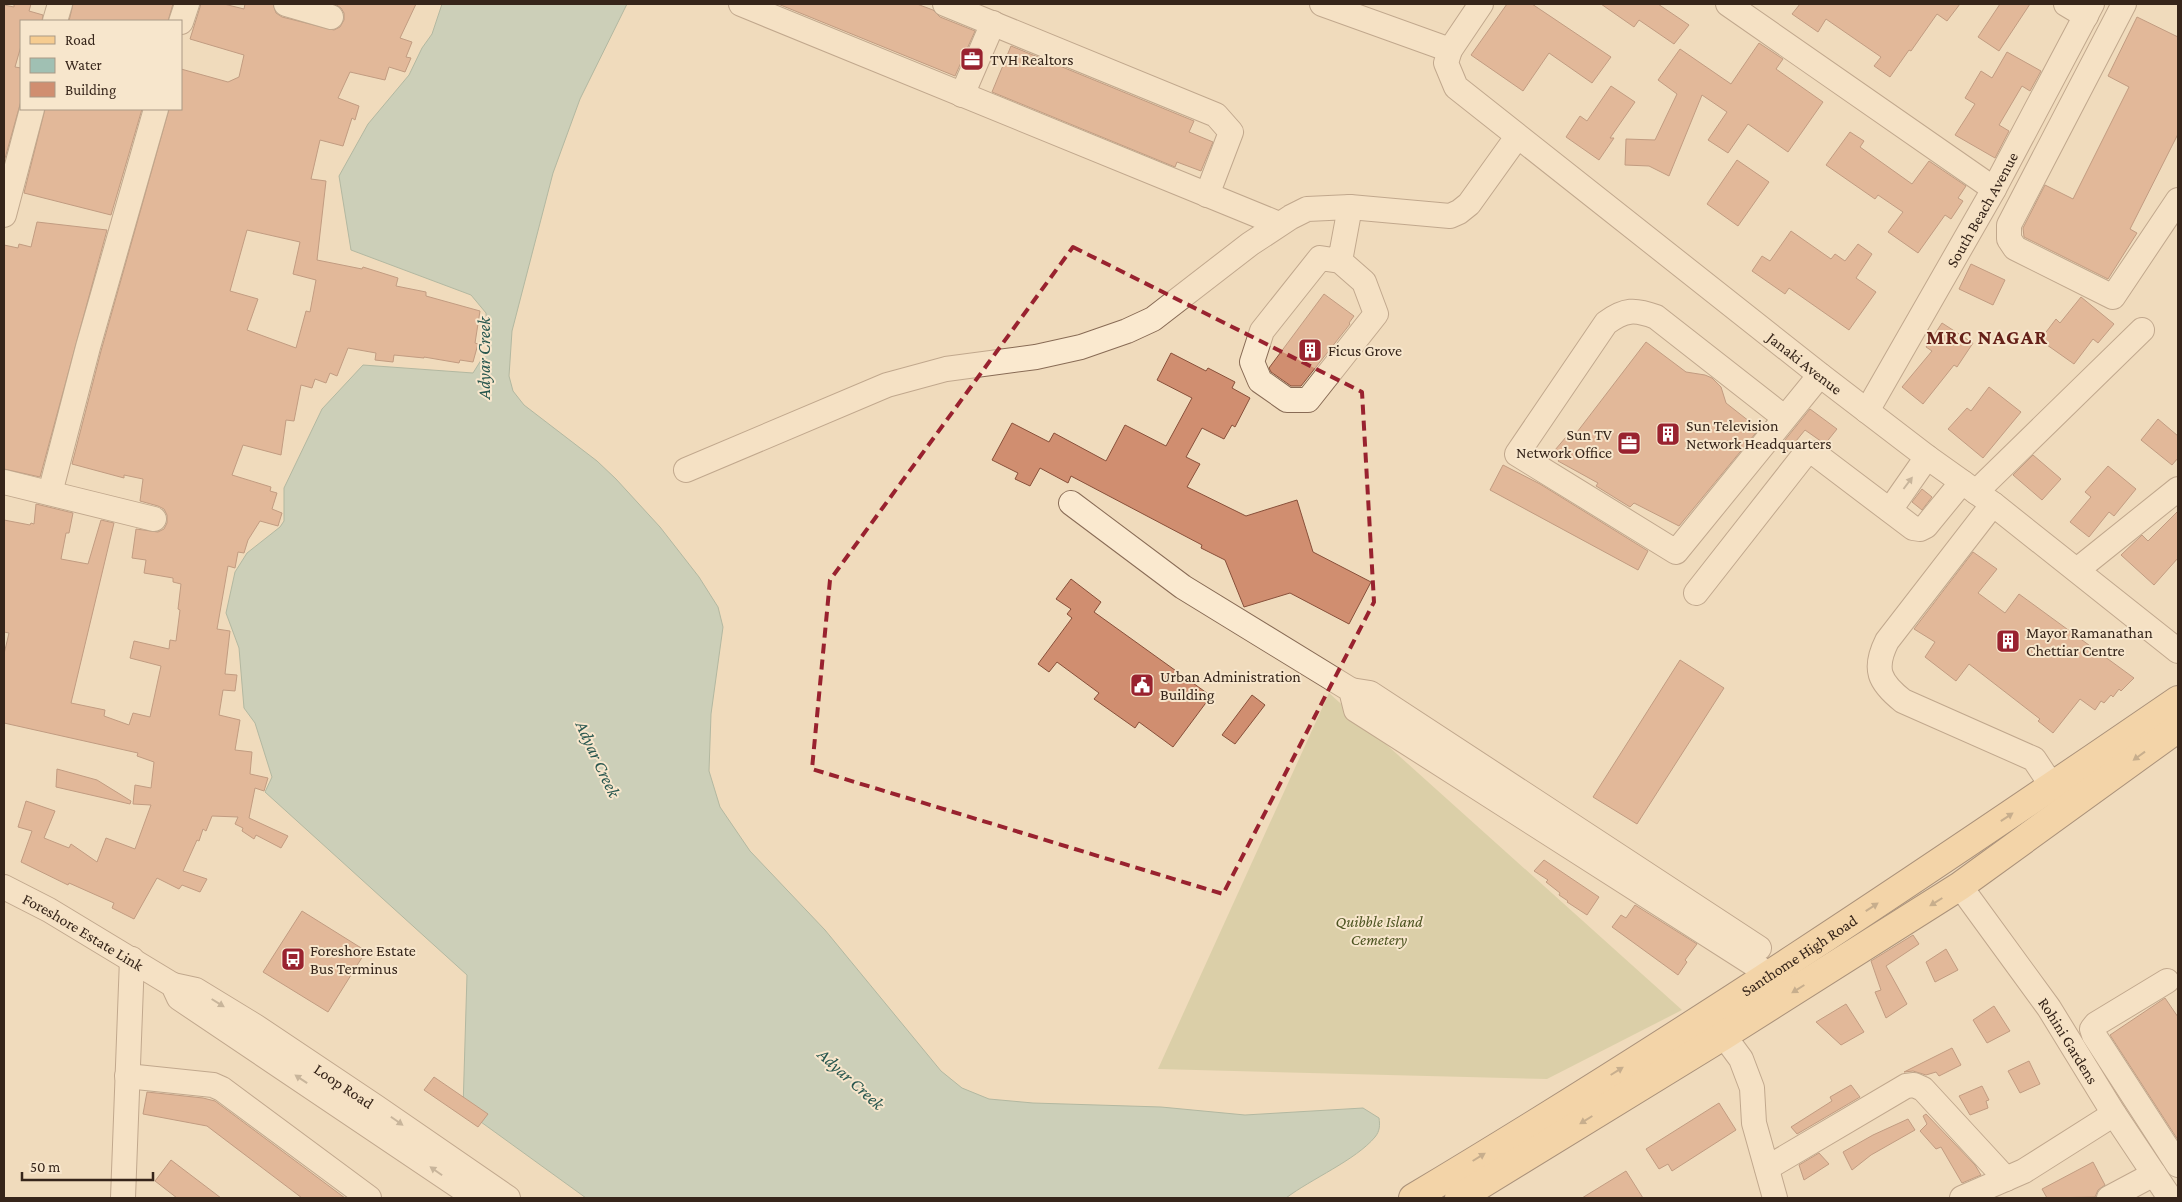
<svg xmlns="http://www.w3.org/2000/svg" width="2182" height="1202" font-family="'Crimson Pro',serif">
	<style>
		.cemetery { fill: #c1c290 }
		.water { fill: #a0c0b3; stroke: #678e80 }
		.building { fill: #d08e70; stroke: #88503a; fill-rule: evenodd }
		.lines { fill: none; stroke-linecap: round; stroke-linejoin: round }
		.minor-casing { stroke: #886b55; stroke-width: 26 }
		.major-casing { stroke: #55392a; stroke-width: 30 }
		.minor { stroke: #fae9cf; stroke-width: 24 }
		.major { stroke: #f6cc90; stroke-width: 28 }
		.oneway { fill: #988774 }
		.oneway2 { fill: #967855 }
		.marked { fill: none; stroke: #99222f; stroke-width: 4; stroke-dasharray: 10 6; stroke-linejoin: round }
		.labels { text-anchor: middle; stroke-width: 4; stroke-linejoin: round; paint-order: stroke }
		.poi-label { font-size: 16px; fill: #36251a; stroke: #f7e6cc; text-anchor: start }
		.street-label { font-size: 16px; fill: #36251a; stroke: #f7e6cc }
		.park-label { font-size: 16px; font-style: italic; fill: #4c5320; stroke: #f7e6cc }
		.water-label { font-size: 18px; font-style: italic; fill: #29574f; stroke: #f7e6cc }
		.district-label { font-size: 21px; font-weight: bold; letter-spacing: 1px; fill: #652018; stroke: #f7e6cc }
	</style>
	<rect width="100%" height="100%" fill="#f0dbbc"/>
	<path class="cemetery" d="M1329,693L1682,1010L1547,1079L1158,1069Z"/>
	<path class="water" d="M442,4H627L580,99L553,173L512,331L509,376L513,391L524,405L597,461L616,479L660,527L699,577L718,607L723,627L711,714L709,771L720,807L750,851L825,930L941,1071L962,1088L989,1099L1033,1103L1161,1107L1245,1115L1363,1108L1379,1118C1380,1125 1380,1131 1375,1137C1356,1160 1311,1179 1286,1198H586L463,1109L467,975L265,792L272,777L255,723L244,708L239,648L226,613L235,572L247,553L280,527L284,521V488L322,409L363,365L473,373L488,349L486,313L471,295L351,250L339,176L368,124L409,75L422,48L432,34Z"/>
	<g class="building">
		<path d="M14,4H31L29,11L43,15L42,21H21V46L15,67L21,68V101L4,162V5L14,7Z"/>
		<path d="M73,4H173L168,21H69Z"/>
		<path d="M201,4H224L244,9L245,4H273L276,13L282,17L334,30L340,27L344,20V13L341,8L335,4H416L400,38L412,42L406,57L411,58L405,72L389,67L385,80L350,72L338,98L359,106L355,120L352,118L343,146L320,140L311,179L326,181L317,260L362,269L363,267L398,278L396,286L426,292V296L480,311L475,343L478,344L473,362L460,360L459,363L424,357V358L394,355L393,362L375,360L376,353L348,348L337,376L330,373L326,383L315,379L312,388L301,385L294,421L286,420L281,455L243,445L232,475L271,487L270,491L277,493L272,509L282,513L278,526L260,521L248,540L244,553L238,552L235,568L228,566L217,629L230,631L225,674L237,675L235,691L223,690L219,715L240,720L235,750L252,752L250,774L268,778L264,791L255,788L249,818L288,836L281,848L256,835L254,839L242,831L243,828L235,824L238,817L212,816L206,831L203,829L199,841L197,840L183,871L207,879L200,892L182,885L179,889L157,878L134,919L112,908L114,903L69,883L68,885L21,862L32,831L18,827L26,801L55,811L44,838L69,848L71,844L97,862L106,838L135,849L151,805L133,804L135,785L151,788L154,762L137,756L138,753L4,723V654L9,633L4,632V520L30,525L31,523L34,524L36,504L73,513L69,533H66L61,559L88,564L101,520L114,523L71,703L105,710L104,716L129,725L133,713L150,717L161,666L130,658L134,641L169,649L170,640L176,641L180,610L178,609L181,584L173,582V578L144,573L146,560L132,558L136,529L158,532L164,529L167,523V515L164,509L158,506L140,501L143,479L124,475V478L72,464L101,351L169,109H181V69L228,82L239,77L244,55L190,39ZM247,230L300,242L293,274L316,280L310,312L306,311L296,348L247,330L258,299L230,291Z"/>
		<path d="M778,4H917L933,10L940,17L975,31L955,76Z"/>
		<path d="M1507,4H1532L1611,57L1592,83L1549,53L1523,91L1471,55Z"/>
		<path d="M1601,4H1658L1689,25L1674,44L1639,20L1634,27Z"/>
		<path d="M1800,4H1960L1947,21L1937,14L1911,51L1909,50L1890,77L1874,66L1881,57L1826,19L1818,32L1792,14Z"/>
		<path d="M2000,4H2030L1999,51L1978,37Z"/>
		<path d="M2137,17L2178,37V134L2130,229L2137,233L2108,279L2024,237L2023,228L2045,185L2073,199L2129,87L2108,76Z"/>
		<path d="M1759,43L1783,59L1776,69L1823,102L1788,152L1748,124L1728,153L1708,140L1727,112L1702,95L1669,176L1649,166L1625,165L1626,139L1655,140L1677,94L1658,80L1680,49L1731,84Z"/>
		<path d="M1011,46L1194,121L1189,132L1213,142L1201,171L1177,162L1175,167L992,92Z"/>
		<path d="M2007,52L2041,71L2030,91L2022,86L1999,125L2009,131L1995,158L1955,135L1975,104L1965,98L1981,71L1992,78Z"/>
		<path d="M1611,86L1635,102L1610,138H1614L1599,160L1566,137L1580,116L1587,121Z"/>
		<path d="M45,109H142L111,215L24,193Z"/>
		<path d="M1850,132L1864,141L1860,147L1912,184L1929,161L1966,186L1958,198L1963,201L1951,219L1945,215L1918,253L1888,232L1903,212L1878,195L1875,199L1826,165Z"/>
		<path d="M1737,160L1769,182L1738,226L1707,204Z"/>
		<path d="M37,222L107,230L40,477L4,469V245L18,248L19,244L31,247Z"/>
		<path d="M1791,231L1831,259L1835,254L1845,261L1858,244L1872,254L1856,278L1876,292L1849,330L1789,288L1785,294L1752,271L1762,256L1770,261Z"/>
		<path d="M1971,264L2005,280L1993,305L1959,289Z"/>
		<path d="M1324,294L1354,316L1349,323L1350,324L1301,386H1291L1271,372L1269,368Z"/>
		<path d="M2081,297L2114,324L2098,343L2093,339L2074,364L2040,340L2056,319L2060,323Z"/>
		<path d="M1942,323L1973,343L1957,367L1954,365L1923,404L1902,387L1932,351L1926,347Z"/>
		<path d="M1646,342L1686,372L1705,375L1712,378L1721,387L1726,403L1759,429L1679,526L1634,503L1630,507L1596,486L1598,483L1558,461L1562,456L1555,450L1566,437L1571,440Z"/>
		<path d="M1171,353L1206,371L1208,368L1235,382L1232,388L1250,398L1235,427L1232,425L1224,439L1202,428L1186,457L1200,464L1187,487L1246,516L1297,500L1313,552L1371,582L1349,624L1290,593L1244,607L1225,560L1201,548L1202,545L1071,476L1068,483L1040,468L1030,486L1015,479L1018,473L992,460L1012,423L1049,442L1054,433L1106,461L1125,425L1166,446L1192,398L1157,380Z"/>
		<path d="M1989,387L2021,412L1983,458L1948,429L1967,408L1971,411Z"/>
		<path d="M1810,409L1837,429L1825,444L1805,430L1787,452L1780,446Z"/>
		<path d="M2158,419L2178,436V458L2172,465L2141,440Z"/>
		<path d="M2033,455L2061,479L2042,500L2013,475Z"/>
		<path d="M1503,465L1540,484L1648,551L1638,570L1490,490Z"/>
		<path d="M2108,466L2136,489L2114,516L2109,512L2089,537L2070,522L2091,497L2085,492Z"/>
		<path d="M1922,489L1932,497L1922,510L1912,502Z"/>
		<path d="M2178,511V558L2154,585L2121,555L2142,535L2148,541Z"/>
		<path d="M1973,552L1997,569L1978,593L2005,613L2019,594L2134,678L2121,691L2119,689L2113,697L2111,695L2104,703L2101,701L2095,710L2080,699L2053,733L2038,721L2040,719L1969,664L1956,681L1925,657L1935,642L1914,629Z"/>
		<path d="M1071,579L1101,602L1094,612L1211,696L1173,747L1139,722L1135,728L1094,699L1099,693L1057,662L1049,672L1038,664L1072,618L1067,614L1071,609L1056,599Z"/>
		<path d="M1680,660L1724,688L1637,824L1593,797Z"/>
		<path d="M1252,695L1265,705L1235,744L1222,735Z"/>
		<path d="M57,769L97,780L131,801L130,804L56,787Z"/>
		<path d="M1544,860L1599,897L1587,915L1567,902L1568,901L1559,895L1560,893L1546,882L1548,880L1534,871Z"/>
		<path d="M1635,905L1697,944L1685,960L1687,962L1678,975L1612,927L1621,915L1626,918Z"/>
		<path d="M302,911L366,951L328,1012L263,972Z"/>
		<path d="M1913,935L1919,944L1886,966L1907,1004L1886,1018L1875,992L1881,990L1871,961Z"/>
		<path d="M1946,949L1958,970L1935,982L1926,962Z"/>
		<path d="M2165,998L2178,1017V1140L2110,1035Z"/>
		<path d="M1846,1004L1864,1032L1841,1045L1816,1022Z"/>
		<path d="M1994,1006L2010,1031L1987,1043L1973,1020Z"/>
		<path d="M1952,1048L1961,1065L1939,1076L1936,1072L1926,1075L1913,1071L1904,1072Z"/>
		<path d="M2029,1061L2040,1084L2020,1093L2008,1071Z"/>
		<path d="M434,1077L488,1114L478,1127L424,1090Z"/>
		<path d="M1851,1085L1860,1097L1797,1134L1791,1127L1832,1101L1830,1097Z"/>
		<path d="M1982,1086L1989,1100L1986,1101L1988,1108L1970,1115L1959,1096Z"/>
		<path d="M147,1092L203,1098L215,1101L345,1198H302L207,1126L143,1114Z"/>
		<path d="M1719,1103L1736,1130L1672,1171L1668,1164L1659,1169L1646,1149Z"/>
		<path d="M1926,1114L1975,1165L1981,1175L1962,1183L1941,1147L1936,1149L1920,1131L1927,1124L1923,1116Z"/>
		<path d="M1908,1119L1915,1130L1871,1155L1852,1170L1843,1152L1873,1135Z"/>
		<path d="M1819,1153L1829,1164L1804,1180L1799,1165Z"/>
		<path d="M171,1160L221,1198H177L155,1181Z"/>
		<path d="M2093,1162L2105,1185L2098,1190L2095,1197L2047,1198L2042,1189Z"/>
		<path d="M1626,1171L1643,1198H1582Z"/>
	</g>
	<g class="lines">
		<g class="minor-casing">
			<g id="minor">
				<path d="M286,4L331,17"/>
				<path d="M741,4L1279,224"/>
				<path d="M945,4L1216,115L1231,132L1207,195"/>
				<path d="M1322,4L1450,50"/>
				<path id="s1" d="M1481,4L1450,50L1446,63L1456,87L1820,375L1927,457L1993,504L2178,651"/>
				<path d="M1728,4L1994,189"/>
				<path d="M2066,4L2086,16"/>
				<path d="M2124,4L2009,225V239L2015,248L2113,297L2178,200"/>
				<path d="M55,21L60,4"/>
				<path d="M181,22L187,4"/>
				<path d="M962,95L993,23"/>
				<path d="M4,215L32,109"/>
				<path d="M1340,261L1320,258L1262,331L1252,362L1260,381L1287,400H1308L1376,314L1364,282L1340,261L1350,207"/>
				<path id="s2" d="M1867,411L1994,189L2092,4"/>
				<path d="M1785,418L1656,317C1635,309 1625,309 1606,323L1517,454L1676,552L1820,375"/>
				<path d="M686,470L887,385L946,369L1036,357L1081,347L1127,331L1153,319L1250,244L1291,217L1307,209L1350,207L1450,216L1459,212L1469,204L1517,137"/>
				<path d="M4,482L154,519"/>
				<path d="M1976,492L2142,330"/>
				<path d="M50,493L88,347L156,109"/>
				<path d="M1071,503L1183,587L1351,690L1356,710L1769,974"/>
				<path d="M1993,504L1887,641C1873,669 1879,682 1903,701L2034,759L2052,786"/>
				<path d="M1890,510L1927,457"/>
				<path d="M2077,570L2178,489"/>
				<path d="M1696,593L1805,454L1814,453L1913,528L1920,529L1926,526L1962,482"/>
				<path d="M1351,690L1370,693L1759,948"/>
				<path id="s3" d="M1960,886L2049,1008L2114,1114L2170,1198"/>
				<path id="s4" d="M4,887L49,910L173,985L179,998L476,1198"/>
				<path d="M2167,981L2096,1024L2092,1029L2094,1035L2178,1165"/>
				<path id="s5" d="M173,985L196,990L255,1026L376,1107L508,1198"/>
				<path d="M1713,1021L1741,1059L1752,1088L1754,1123L1775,1198"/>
				<path d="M127,1076L213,1085L222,1089L369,1198"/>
				<path d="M1767,1168L1906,1086L1914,1085L1923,1089L2006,1179"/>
				<path d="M123,1198L132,959"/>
				<path d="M1962,1198L2024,1171L2114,1114"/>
				<path d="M2109,1198L2154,1174"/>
			</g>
		</g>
		<g class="major-casing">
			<g id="major">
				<path id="s6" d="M1413,1198C1674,1042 1927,872 2178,700"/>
				<path d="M1459,1198L1723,1036L1960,886L2178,728"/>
			</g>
		</g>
		<use href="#minor" class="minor"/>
		<use href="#major" class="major"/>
	</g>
	<defs><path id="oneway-solid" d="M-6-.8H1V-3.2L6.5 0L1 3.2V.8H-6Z" transform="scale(1.25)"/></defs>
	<g class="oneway">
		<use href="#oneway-solid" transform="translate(1908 483) rotate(-53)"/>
		<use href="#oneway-solid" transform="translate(218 1003) rotate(32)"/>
		<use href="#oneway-solid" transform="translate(301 1079) rotate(-146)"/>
		<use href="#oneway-solid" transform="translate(397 1121) rotate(35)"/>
		<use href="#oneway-solid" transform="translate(436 1171) rotate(-145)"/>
	</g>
	<g class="oneway2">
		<use href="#oneway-solid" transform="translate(2139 756) rotate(144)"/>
		<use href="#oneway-solid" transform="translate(2007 817) rotate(-34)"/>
		<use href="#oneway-solid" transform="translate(1936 902) rotate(148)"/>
		<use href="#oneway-solid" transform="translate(1872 907) rotate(-33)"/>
		<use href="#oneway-solid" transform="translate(1798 989) rotate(148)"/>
		<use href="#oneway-solid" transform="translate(1617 1071) rotate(-32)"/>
		<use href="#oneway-solid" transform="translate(1586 1120) rotate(148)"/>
		<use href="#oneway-solid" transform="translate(1479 1157) rotate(-32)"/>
	</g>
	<path d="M0 0H2182V1202H0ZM1073,247L1362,392L1374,602L1223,894L812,769L830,580Z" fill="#f0dbbc" fill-opacity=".55" fill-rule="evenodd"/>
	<path class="marked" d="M1073,247L1362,392L1374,602L1223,894L812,769L830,580Z"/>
	<defs>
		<g id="office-square" transform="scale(1.25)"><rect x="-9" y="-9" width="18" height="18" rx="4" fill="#99222f" stroke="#f7e6cc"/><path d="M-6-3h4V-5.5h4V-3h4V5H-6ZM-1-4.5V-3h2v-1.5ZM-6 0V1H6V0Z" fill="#fff"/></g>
		<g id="building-square" transform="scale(1.25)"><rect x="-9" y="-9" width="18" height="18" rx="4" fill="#99222f" stroke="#f7e6cc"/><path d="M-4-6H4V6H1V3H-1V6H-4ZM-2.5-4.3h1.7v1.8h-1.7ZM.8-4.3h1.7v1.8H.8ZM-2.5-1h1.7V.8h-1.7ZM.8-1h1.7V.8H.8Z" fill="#fff"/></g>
		<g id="civic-square" transform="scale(1.25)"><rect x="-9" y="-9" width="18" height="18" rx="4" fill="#99222f" stroke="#f7e6cc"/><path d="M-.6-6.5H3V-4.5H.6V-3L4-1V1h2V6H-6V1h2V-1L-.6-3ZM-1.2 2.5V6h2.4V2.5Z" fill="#fff"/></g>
		<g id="bus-square" transform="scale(1.25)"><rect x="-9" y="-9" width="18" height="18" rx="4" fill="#99222f" stroke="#f7e6cc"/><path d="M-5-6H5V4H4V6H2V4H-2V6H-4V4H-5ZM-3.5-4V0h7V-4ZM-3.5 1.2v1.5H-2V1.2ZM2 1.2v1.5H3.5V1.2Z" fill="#fff"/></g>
	</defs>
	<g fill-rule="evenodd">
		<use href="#office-square" x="972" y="59"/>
		<use href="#building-square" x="1310" y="350"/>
		<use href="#building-square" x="1668" y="434"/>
		<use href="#office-square" x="1629" y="443"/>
		<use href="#building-square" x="2008" y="641"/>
		<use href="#civic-square" x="1142" y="685"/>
		<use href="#bus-square" x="293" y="959"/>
	</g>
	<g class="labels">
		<g class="poi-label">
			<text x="990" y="65">TVH Realtors</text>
			<text x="1328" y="356">Ficus Grove</text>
			<text x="1686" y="431">Sun Television<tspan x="1686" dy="18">Network Headquarters</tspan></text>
			<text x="1612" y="440" text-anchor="end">Sun TV<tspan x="1612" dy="18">Network Office</tspan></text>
			<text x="2026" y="638">Mayor Ramanathan<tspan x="2026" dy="18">Chettiar Centre</tspan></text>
			<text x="1160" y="682">Urban Administration<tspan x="1160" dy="18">Building</tspan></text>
			<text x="310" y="956">Foreshore Estate<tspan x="310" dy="18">Bus Terminus</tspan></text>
		</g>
		<g class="street-label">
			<text dy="6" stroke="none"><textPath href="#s2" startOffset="232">South Beach Avenue</textPath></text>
			<text dy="6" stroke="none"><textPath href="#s1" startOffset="540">Janaki Avenue</textPath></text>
			<text dy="6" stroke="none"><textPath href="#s4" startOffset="91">Foreshore Estate Link</textPath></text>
			<text dy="6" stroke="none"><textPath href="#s6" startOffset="456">Santhome High Road</textPath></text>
			<text dy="6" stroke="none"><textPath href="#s3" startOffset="189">Rohini Gardens</textPath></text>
			<text dy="6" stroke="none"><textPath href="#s5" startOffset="200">Loop Road</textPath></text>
		</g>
		<g class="park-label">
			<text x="1379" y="927">Quibble Island<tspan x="1379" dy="18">Cemetery</tspan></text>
		</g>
		<g class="water-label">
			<text transform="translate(484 358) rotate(-90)" y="6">Adyar Creek</text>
			<text transform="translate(598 759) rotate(65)" y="6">Adyar Creek</text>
			<text transform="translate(851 1079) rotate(42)" y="6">Adyar Creek</text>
		</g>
		<g class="district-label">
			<text x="1987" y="344">MRC NAGAR</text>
		</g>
	</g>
	<rect width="2182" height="1202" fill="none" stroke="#36251a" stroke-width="10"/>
	<rect x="20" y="20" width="162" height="90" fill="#f7e6cc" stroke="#aa9985"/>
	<rect x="30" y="36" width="25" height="8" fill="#f6cc90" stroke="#aa9985"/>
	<text x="65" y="45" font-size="15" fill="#36251a">Road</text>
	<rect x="30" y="58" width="25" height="15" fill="#a0c0b3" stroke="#aa9985"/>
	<text x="65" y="70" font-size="15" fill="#36251a">Water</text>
	<rect x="30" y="82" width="25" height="15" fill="#d08e70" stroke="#aa9985"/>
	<text x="65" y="95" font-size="15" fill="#36251a">Building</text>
	<path d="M22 1172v8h131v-8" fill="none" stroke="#36251a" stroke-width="2.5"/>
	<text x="30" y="1172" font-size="15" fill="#36251a" stroke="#f7e6cc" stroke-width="4" paint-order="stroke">50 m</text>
</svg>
